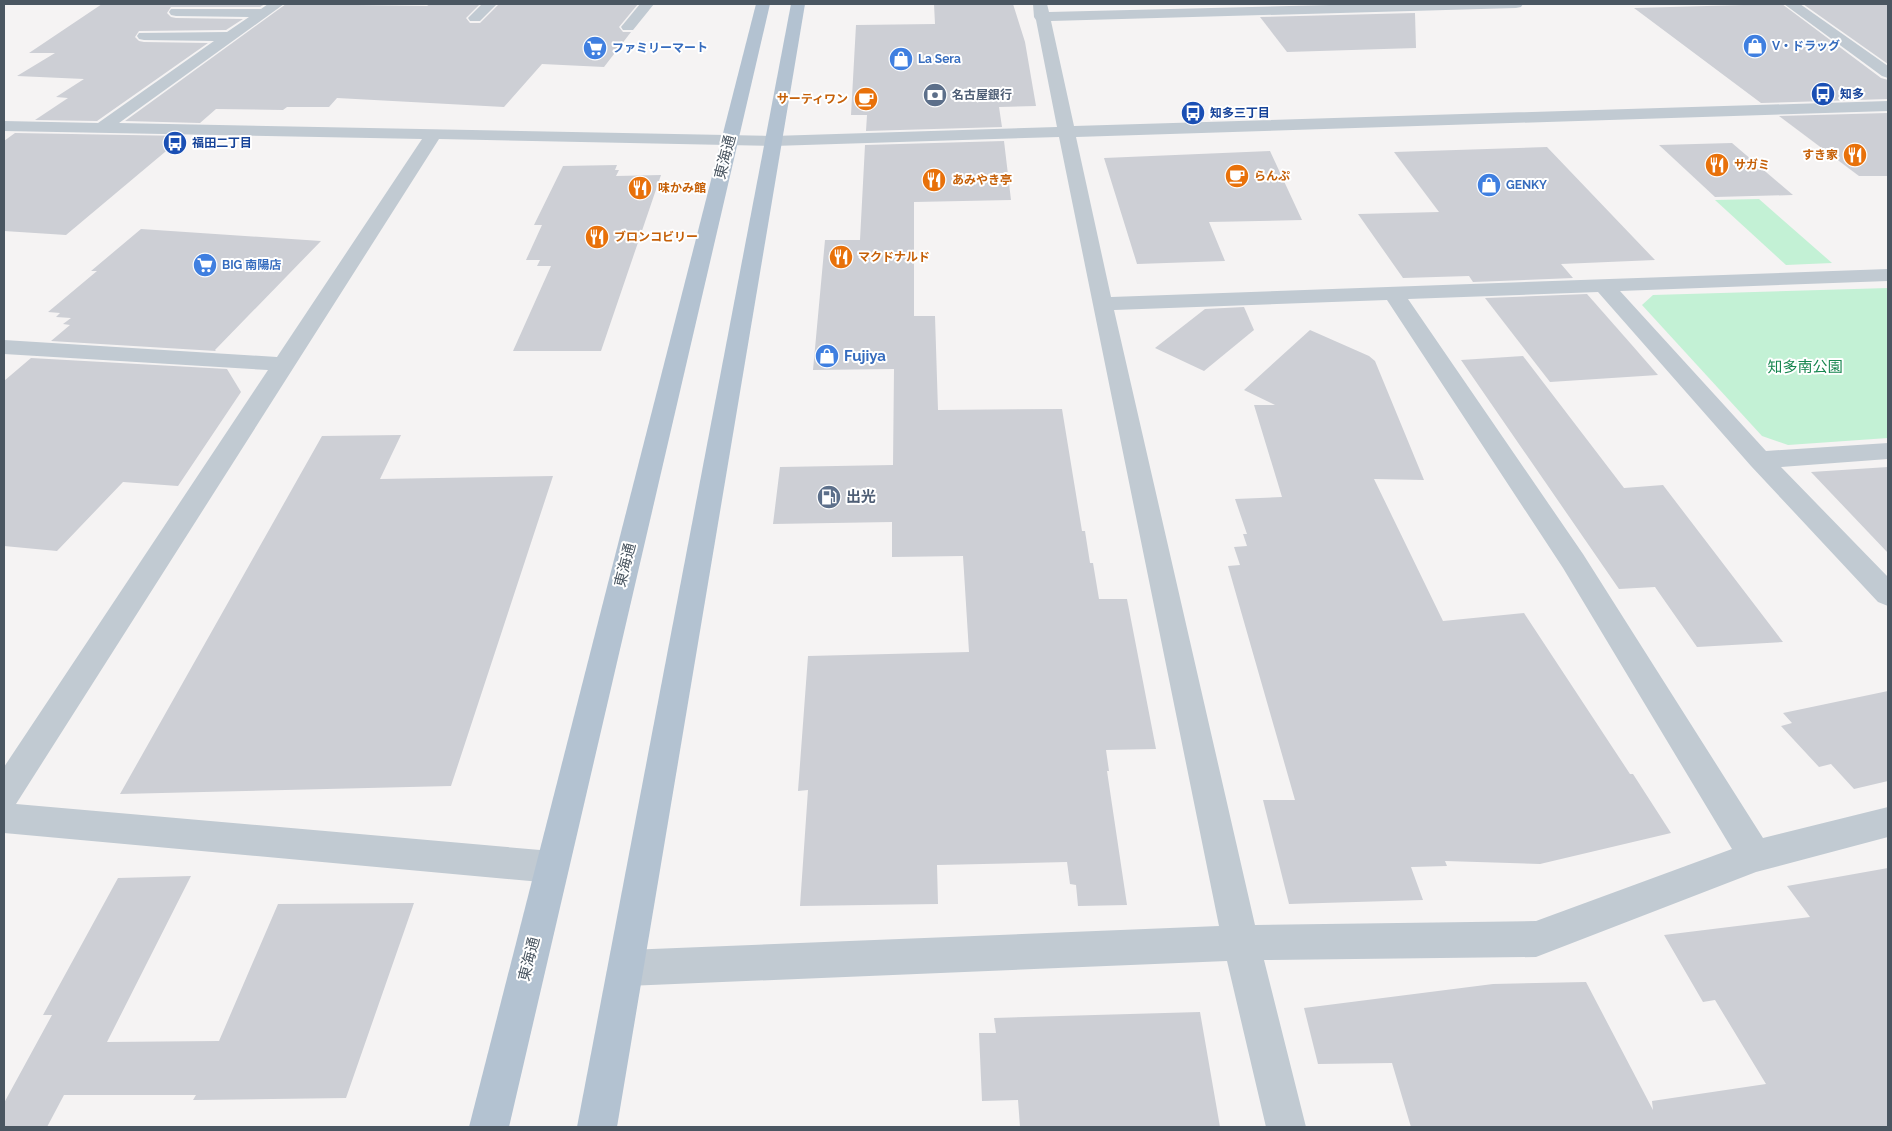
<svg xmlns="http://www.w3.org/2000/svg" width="1892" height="1131" font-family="Raleway,'Noto Sans JP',sans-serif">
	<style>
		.green { fill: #c3f1d5 }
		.building { fill: #cdcfd5 }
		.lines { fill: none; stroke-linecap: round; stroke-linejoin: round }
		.minor { fill: #c1cad2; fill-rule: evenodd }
		.major { fill: #b3c2d1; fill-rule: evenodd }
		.labels { text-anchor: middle; stroke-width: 4; stroke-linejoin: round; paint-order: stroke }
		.far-shop-label { font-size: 12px; font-weight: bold; fill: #366cbe; stroke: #fff; text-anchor: start }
		.far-transit-label { font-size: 12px; font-weight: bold; fill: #164399; stroke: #fff; text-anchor: start }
		.far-service-label { font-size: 12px; font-weight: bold; fill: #4e5e75; stroke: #fff; text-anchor: start }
		.far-food-label { font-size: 12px; font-weight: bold; fill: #c56008; stroke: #fff; text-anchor: start }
		.street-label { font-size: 15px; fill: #4a5661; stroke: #fff }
		.shop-label { font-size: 15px; font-weight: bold; fill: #366cbe; stroke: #fff; text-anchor: start }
		.park-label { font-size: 15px; fill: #17864f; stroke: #fff }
		.service-label { font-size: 15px; font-weight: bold; fill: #4e5e75; stroke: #fff; text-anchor: start }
	</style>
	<rect width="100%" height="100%" fill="#f5f3f3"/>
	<g class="green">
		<path d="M1759,199L1832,263L1786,265L1715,200Z"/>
		<path d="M1888,288V438L1788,445L1762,436L1642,305L1653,295Z"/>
	</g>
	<g class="building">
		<path d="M102,4H265L260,7H171L167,13L171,17L176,18L243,19L226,30L139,31L135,37L139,41L144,42L208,43L97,121L35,120L68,98L56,97L84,79L17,76L55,53H29Z"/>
		<path d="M286,4L427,6L430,4H480L466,18L470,23H480L499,4H638L619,27L623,32H631L604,67L542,64L504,107L337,98L329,107H287L283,110L216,109L200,123L125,121Z"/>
		<path d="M934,4H1013L1025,42L1036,106L999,107L1002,127L866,131L867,115H851L856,25L935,24Z"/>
		<path d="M1782,4L1881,78L1888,80V99L1761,103L1634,8Z"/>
		<path d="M1803,4H1888V64Z"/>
		<path d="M1415,13L1416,48L1287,52L1260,17Z"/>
		<path d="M1888,113V176H1859L1779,116Z"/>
		<path d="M15,133L184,136L66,235L4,231V141Z"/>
		<path d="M1004,141L1011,200L914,202V316H935L938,410L1062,409L1082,531H1085L1090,563H1093L1099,599H1127L1156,749L1106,750L1109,771H1107L1127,905L1078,906L1076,885L1070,884L1067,862L937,865L938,904L800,906L808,790L798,791L808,656L969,652L963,556L892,557V522L773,524L780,467L893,465L894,369L813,370L825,240H860L865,145Z"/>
		<path d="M1732,143L1793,195L1715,197L1659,145Z"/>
		<path d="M1547,147L1655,260L1561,264L1573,278L1473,282L1469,276L1403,278L1358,214L1439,212L1394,152Z"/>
		<path d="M1270,151L1302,220L1209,222L1225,261L1137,264L1104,158Z"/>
		<path d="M617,165L615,170H619L616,176L661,175L601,351H513L551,266H537L540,260H526L542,225H534L563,166Z"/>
		<path d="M141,229L321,241L215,350L216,351L51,341L70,325L63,324L71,318L56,317L60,313L48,312L97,271H91Z"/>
		<path d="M1587,294L1631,344L1658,375L1550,382L1485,298Z"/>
		<path d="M1244,307L1254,330L1204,371L1155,348L1205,309Z"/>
		<path d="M1310,330L1369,356L1375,361L1424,480L1374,479L1443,621L1524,613L1630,774H1633L1671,833L1540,864L1445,861L1447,866L1411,867L1423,900L1289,904L1263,800H1295L1228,566L1240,565L1234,547L1247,546L1243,534H1247L1235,499L1282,497L1254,405H1275L1244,390Z"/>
		<path d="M1523,356L1624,488L1663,485L1783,642L1697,647L1655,587L1619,589L1461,360Z"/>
		<path d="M31,358L227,369L241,392L178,486L123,482L57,551L4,546V381Z"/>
		<path d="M401,435L380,479L553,476L451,786L120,794L322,436Z"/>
		<path d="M1888,467V553L1811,472Z"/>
		<path d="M1888,691V781L1854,789L1831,764L1819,767L1781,726L1792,723L1783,713Z"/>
		<path d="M1888,868V1127H1411L1392,1063L1318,1064L1304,1008L1493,984L1586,982L1653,1110L1652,1101L1766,1084L1715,1000L1703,1002L1664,935L1810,917L1787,886Z"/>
		<path d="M191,876L107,1042L219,1041L278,904L414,903L346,1098L193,1100L196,1095H64L47,1127H4V1103L52,1015H43L118,878Z"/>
		<path d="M1200,1012L1220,1127H1020L1018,1100L982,1101L979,1033H996L994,1018Z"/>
	</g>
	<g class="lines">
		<g class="minor">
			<path d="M268,4H284L119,123L773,136L1057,127L1036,20L1034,17L1033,4H1047L1049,12L1369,4H1523L1521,7L1516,8L1051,21L1074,126L1888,101V111L1076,137L1111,297L1888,269V281L1620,291L1766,451L1888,443V459L1781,467L1888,577V606L1878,602L1751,466L1598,292L1408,299L1583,554L1763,838L1888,807V837L1756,872L1536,957L1264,960L1306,1127H1266L1227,961L627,986L614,981L608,968L614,955L627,950L1219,926L1059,137L773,146L439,139L16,804L552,851L564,856L569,867L564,878L552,883L4,833V767L268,370L4,354V340L277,357L422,139L4,131V121L98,123L214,41L144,40L139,39L137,36L139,33L227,32L249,17L176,16L171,15L169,12L171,9H261ZM1387,300L1563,568L1732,849L1536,921L1255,925L1114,310Z"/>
			<path d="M482,4H497L480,21H470L468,18Z"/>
			<path d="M640,4H654L633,30H623L621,27Z"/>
			<path d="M1784,4H1800L1888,66V78L1882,76Z"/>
		</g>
		<g class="major">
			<path d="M756,4H770L509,1127H469Z"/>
			<path d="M791,4H805L617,1127H577Z"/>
		</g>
	</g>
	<defs>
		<g id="shop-disc" transform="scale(1.25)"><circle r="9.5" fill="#3f7fe0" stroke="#fff"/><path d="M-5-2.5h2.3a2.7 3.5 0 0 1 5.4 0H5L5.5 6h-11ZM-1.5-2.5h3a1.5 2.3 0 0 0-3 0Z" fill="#fff"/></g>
		<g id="supermarket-disc" transform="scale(1.25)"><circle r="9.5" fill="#3f7fe0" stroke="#fff"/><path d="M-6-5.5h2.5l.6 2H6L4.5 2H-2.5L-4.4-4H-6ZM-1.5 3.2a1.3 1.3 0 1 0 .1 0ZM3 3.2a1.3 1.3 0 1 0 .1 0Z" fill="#fff"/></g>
		<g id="bus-disc" transform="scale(1.25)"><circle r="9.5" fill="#1a4fb4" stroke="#fff"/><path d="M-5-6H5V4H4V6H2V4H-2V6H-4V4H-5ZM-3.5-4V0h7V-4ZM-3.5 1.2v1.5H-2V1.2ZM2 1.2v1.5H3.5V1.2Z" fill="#fff"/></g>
		<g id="bank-disc" transform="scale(1.25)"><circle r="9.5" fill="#5c6f8a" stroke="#fff"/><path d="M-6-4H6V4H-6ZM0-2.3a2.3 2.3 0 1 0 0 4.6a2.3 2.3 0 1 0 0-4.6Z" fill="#fff"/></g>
		<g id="cafe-disc" transform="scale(1.25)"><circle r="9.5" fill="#e8710a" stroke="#fff"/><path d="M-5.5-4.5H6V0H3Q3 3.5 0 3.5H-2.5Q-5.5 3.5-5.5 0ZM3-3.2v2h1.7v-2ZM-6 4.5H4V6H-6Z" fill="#fff"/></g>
		<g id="restaurant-disc" transform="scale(1.25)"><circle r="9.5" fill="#e8710a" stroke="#fff"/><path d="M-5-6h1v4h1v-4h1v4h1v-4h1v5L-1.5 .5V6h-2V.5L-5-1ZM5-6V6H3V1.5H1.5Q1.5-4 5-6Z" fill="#fff"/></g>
		<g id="fuel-disc" transform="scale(1.25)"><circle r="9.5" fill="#5c6f8a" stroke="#fff"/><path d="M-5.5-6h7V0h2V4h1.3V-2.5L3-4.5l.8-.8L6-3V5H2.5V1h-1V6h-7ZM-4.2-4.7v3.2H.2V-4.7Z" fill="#fff"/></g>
	</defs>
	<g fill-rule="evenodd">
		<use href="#shop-disc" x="1755" y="46"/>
		<use href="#supermarket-disc" x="595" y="48"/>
		<use href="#shop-disc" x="901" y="59"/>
		<use href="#bus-disc" x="1823" y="94"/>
		<use href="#bank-disc" x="935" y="95"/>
		<use href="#cafe-disc" x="866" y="99"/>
		<use href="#bus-disc" x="1193" y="113"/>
		<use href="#bus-disc" x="175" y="143"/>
		<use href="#restaurant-disc" x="1855" y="155"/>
		<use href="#restaurant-disc" x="1717" y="165"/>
		<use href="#cafe-disc" x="1237" y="176"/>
		<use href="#restaurant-disc" x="934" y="180"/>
		<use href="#shop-disc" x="1489" y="185"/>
		<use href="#restaurant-disc" x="640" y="188"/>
		<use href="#restaurant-disc" x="597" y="237"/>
		<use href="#restaurant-disc" x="841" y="257"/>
		<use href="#supermarket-disc" x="205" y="265"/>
		<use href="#shop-disc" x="827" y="356"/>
		<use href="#fuel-disc" x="829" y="497"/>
	</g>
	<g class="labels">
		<g class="far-shop-label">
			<text x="1772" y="50">V・ドラッグ</text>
			<text x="612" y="52">ファミリーマート</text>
			<text x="918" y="63">La Sera</text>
			<text x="1506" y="189">GENKY</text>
			<text x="222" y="269">BIG 南陽店</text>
		</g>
		<g class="far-transit-label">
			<text x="1840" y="98">知多</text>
			<text x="1210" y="117">知多三丁目</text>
			<text x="192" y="147">福田二丁目</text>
		</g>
		<g class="far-service-label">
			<text x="952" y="99">名古屋銀行</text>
		</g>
		<g class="far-food-label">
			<text x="848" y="103" text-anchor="end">サーティワン</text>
			<text x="1838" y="159" text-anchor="end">すき家</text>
			<text x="1734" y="169">サガミ</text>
			<text x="1254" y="180">らんぷ</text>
			<text x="952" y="184">あみやき亭</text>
			<text x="658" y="192">味かみ館</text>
			<text x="614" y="241">ブロンコビリー</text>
			<text x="858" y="261">マクドナルド</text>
		</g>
		<g class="street-label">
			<text transform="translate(725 157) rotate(-76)" y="5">東海通</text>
			<text transform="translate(625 565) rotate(-76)" y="5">東海通</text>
			<text transform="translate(529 959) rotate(-76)" y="5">東海通</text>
		</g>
		<g class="shop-label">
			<text x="844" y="361">Fujiya</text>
		</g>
		<g class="park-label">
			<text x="1805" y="372">知多南公園</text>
		</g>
		<g class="service-label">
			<text x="846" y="502">出光</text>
		</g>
	</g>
	<rect width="1892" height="1131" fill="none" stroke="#4a5661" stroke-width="10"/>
</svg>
